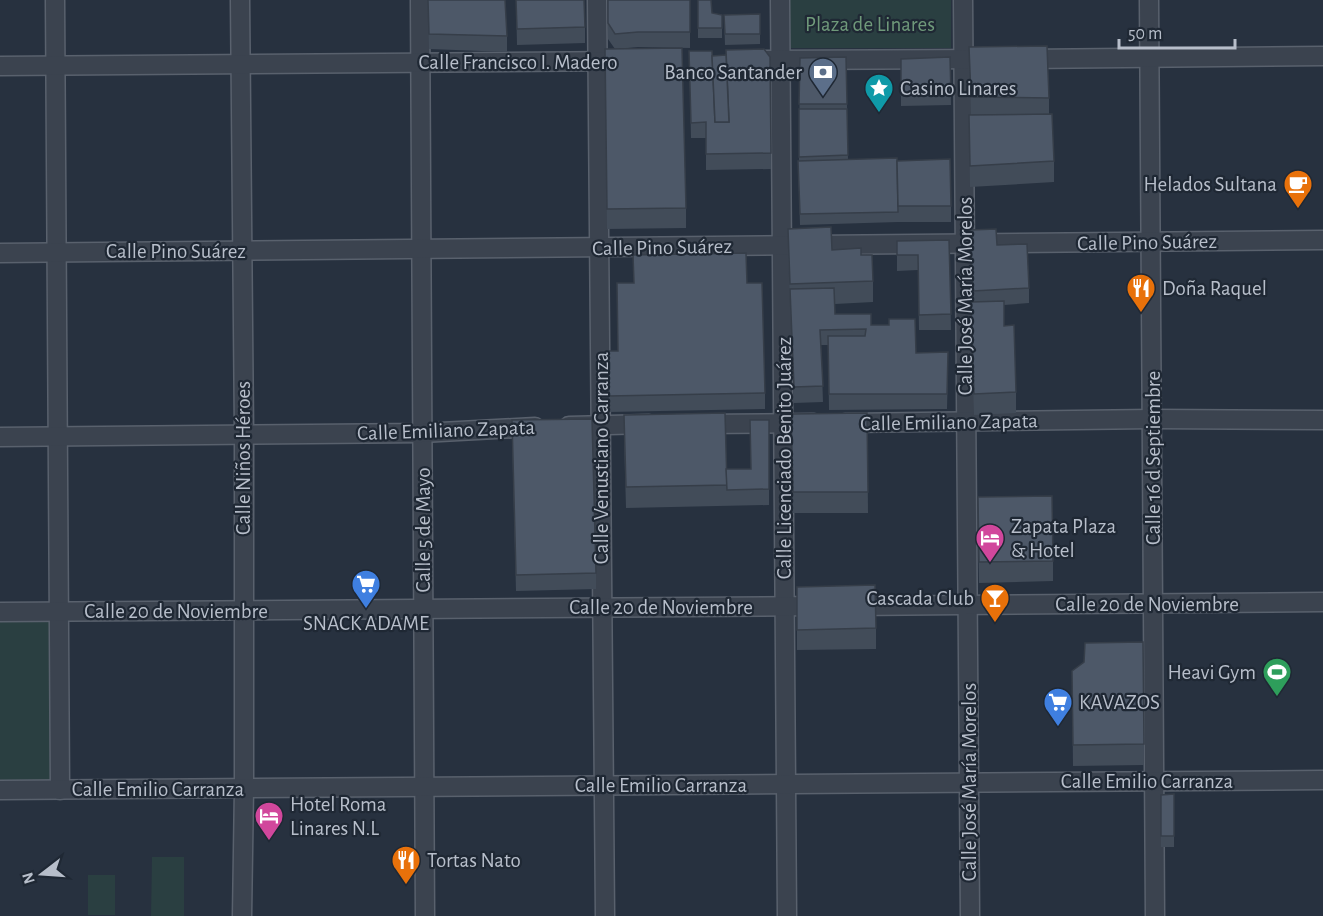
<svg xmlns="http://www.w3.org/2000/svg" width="1323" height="916" font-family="'Alegreya Sans',sans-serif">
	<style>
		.green { fill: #2a3f41 }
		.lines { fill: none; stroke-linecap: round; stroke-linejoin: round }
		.minor-casing { stroke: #59616d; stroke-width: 21 }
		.minor { stroke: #3b434f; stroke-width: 18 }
		.wall { fill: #424c59 }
		.building { fill: #4d5868; stroke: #363e49; stroke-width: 1.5 }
		.labels { text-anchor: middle; stroke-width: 4.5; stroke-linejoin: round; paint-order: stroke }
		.park-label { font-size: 21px; fill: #6f997a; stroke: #1f2834 }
		.street-label { font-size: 21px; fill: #b7beca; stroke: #1f2834 }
		.poi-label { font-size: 21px; fill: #b7beca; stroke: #1f2834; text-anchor: start }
	</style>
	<rect width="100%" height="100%" fill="#27313f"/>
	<g class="green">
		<rect x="788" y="0" width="163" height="48"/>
		<path d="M0,619H51L53,780L0,781Z"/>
		<path d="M152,857H184V916H151Z"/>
		<rect x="88" y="875" width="27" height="40"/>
	</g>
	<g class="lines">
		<g class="minor-casing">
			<g id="minor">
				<path d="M55,0L60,790"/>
				<path d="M240,0L244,434V788L242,916"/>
				<path d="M420,0L425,916"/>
				<path d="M597,0L605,916"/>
				<path d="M780,0L787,916"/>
				<path d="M963,0L970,916"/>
				<path d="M1149,0L1155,916"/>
				<path d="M1025,59L1323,56"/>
				<path d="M746,60L991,59"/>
				<path d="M0,66L628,61"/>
				<path d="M0,253L1323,240"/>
				<path d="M845,423L1153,419L1323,420"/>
				<path d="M701,424L814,423"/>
				<path d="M569,426L649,424"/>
				<path d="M0,437L422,433L535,427"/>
				<path d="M851,606L1323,602"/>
				<path d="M0,612L820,606"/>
				<path d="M0,790L1323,780"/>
			</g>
		</g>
		<use href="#minor" class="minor"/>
	</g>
	<g class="wall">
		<path d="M428,0L507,36V52L429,49Z"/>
		<path d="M516,0L585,27V43L517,45Z"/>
		<path d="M608,0H690V48L638,47L618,49L686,208V228L607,229L605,49H615L608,39Z"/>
		<path d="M698,0L712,13L722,15V38H698Z"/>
		<path d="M760,14V44L725,45L724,15Z"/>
		<path d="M969,47L1049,98V114L1054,161V182L970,187L969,115H971Z"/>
		<path d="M689,51L712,56L770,57L771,169L706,170V138H691Z"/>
		<path d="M846,57L848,159L897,164L951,206V222H898L800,225L798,161H799L800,58Z"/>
		<path d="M950,57L951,105L901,106V59Z"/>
		<path d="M788,229L832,250L861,255L873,281V302L835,304V314L871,325L916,353L948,368L947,409L829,410L828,345H821L823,402L794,403L788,249Z"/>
		<path d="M970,230L997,245L1029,288V303L1004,305V326L1016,392V413L974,415L971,323V302H973Z"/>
		<path d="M949,240L951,330H919L918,270L897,271V241Z"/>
		<path d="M747,283L765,393V409L609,412L608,351H618Z"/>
		<path d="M867,413L868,513H793L791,414Z"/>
		<path d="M769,420V505L626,508L624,436L726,475L751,469Z"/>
		<path d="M512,436L596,573V589L516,591Z"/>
		<path d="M978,518L1053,561V581L979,583Z"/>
		<path d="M797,587L876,628V649L797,650Z"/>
		<path d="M1143,642L1144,765L1073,766L1072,671Z"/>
		<path d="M1174,794V847H1161V795Z"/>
	</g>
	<g class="building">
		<path d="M428,0H505L507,36L429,34Z"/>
		<path d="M516,0H584L585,27L517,29Z"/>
		<path d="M608,0H690V32H638L615,34L608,23Z"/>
		<path d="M698,0H711L712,13L722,15V28H698Z"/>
		<path d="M760,14V34H725L724,15Z"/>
		<path d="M1047,46L1049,98L971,97L969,47Z"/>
		<path d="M682,48L686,208L607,209L605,49Z"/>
		<path d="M764,49L770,57L771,153L706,154V122L691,123L689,51H712L715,122H729L726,50Z"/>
		<path d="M726,55L729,122H715L712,56Z"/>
		<path d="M846,57L847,104H799L800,58Z"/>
		<path d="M950,57L951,95H901V59Z"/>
		<path d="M799,109H847L848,155L799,157Z"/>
		<path d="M1052,114L1054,161L970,166L969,115Z"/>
		<path d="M897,158L898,212L800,214L798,161Z"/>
		<path d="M950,159L951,206H898L897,161Z"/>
		<path d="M831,227L832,250L861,248V255H872L873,281L790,284L788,229Z"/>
		<path d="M996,229L997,245L1027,244L1029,288L973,291L970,230Z"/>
		<path d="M949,240L951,314L919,315L918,255H897V241Z"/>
		<path d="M746,253L747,283H762L765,393L609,396L608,351H618L617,283H634L633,255Z"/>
		<path d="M834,288L835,314H871V325H889V319H915L916,353L948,352L947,394H829L828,336H865L866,329L820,330L823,386L794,387L790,289Z"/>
		<path d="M1004,301V326L1014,325L1016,392L974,394L971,302Z"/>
		<path d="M725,413L727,485L626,487L624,415Z"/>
		<path d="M867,413L868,492H793L791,414Z"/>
		<path d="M592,419L596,573L516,575L512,420Z"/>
		<path d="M750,420H769V489L727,490L726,469H751Z"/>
		<path d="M1052,496L1053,561L979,562L978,497Z"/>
		<path d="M875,585L876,628L797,630V587Z"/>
		<path d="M1143,642L1144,744L1073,745L1072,671L1084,662L1085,643Z"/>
		<path d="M1174,794V836H1161V795Z"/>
	</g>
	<defs>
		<g id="bank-pin" transform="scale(1.5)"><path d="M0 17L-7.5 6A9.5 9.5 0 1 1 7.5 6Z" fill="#5c6f8a" stroke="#1f2834"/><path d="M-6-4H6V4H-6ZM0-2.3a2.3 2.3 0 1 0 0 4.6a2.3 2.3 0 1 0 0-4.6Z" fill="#fff"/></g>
		<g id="sight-pin" transform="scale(1.5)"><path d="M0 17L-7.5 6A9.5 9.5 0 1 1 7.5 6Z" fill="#0f9aa8" stroke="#1f2834"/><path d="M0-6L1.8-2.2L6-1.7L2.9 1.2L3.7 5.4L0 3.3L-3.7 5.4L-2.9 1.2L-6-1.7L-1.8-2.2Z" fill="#fff"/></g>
		<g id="cafe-pin" transform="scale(1.5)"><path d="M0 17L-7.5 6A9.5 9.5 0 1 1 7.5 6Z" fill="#e8710a" stroke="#1f2834"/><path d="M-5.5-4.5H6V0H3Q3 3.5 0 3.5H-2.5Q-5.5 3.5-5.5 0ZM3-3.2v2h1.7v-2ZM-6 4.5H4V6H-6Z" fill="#fff"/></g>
		<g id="restaurant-pin" transform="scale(1.5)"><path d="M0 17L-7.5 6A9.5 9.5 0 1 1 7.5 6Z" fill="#e8710a" stroke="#1f2834"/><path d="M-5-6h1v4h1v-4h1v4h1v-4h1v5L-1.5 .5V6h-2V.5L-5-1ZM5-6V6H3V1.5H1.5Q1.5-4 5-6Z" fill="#fff"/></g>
		<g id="hotel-pin" transform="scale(1.5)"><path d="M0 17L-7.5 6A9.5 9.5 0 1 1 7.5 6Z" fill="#d1479c" stroke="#1f2834"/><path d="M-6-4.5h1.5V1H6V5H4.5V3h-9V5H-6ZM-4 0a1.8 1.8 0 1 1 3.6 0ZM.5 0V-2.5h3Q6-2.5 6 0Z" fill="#fff"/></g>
		<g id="supermarket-pin" transform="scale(1.5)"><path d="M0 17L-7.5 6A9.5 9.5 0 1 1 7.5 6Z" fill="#3f7fe0" stroke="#1f2834"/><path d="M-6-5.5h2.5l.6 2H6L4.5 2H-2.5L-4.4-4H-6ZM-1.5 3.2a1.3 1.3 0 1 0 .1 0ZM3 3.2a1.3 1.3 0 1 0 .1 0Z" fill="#fff"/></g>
		<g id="bar-pin" transform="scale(1.5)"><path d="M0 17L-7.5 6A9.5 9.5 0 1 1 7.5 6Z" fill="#e8710a" stroke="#1f2834"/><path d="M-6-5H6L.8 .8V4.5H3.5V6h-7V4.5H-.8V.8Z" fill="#fff"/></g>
		<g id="stadium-pin" transform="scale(1.5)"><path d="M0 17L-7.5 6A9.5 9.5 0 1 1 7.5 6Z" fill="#2e9e5b" stroke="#1f2834"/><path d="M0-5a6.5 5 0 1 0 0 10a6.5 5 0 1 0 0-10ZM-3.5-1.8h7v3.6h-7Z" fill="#fff"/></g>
	</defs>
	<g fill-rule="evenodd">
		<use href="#bank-pin" x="823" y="72"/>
		<use href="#sight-pin" x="879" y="88"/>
		<use href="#cafe-pin" x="1298" y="184"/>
		<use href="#restaurant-pin" x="1141" y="288"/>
		<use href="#hotel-pin" x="990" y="538"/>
		<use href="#supermarket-pin" x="366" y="584"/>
		<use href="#bar-pin" x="995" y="598"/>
		<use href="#stadium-pin" x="1277" y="672"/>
		<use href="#supermarket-pin" x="1058" y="702"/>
		<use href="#hotel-pin" x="269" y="816"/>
		<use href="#restaurant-pin" x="406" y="860"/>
	</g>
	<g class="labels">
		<g class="park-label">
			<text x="870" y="31">Plaza de Linares</text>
		</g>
		<g class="street-label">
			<text x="518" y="69">Calle Francisco I. Madero</text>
			<text transform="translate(1147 242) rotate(-1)" y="7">Calle Pino Suárez</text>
			<text transform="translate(662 247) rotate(-1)" y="7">Calle Pino Suárez</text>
			<text x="176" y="258">Calle Pino Suárez</text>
			<text transform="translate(965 296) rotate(-90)" y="7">Calle José María Morelos</text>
			<text transform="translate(949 422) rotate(-1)" y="7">Calle Emiliano Zapata</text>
			<text transform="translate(446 430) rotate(-2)" y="7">Calle Emiliano Zapata</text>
			<text transform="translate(243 458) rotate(-90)" y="7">Calle Niños Héroes</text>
			<text transform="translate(601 458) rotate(-90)" y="7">Calle Venustiano Carranza</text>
			<text transform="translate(784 458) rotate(-90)" y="7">Calle Licenciado Benito Juárez</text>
			<text transform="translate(1153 458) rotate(-90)" y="7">Calle 16 d Septiembre</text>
			<text transform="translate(423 530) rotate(-90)" y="7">Calle 5 de Mayo</text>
			<text x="1147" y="611">Calle 20 de Noviembre</text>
			<text x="661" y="614">Calle 20 de Noviembre</text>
			<text x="176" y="618">Calle 20 de Noviembre</text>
			<text x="1147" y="788">Calle Emilio Carranza</text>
			<text transform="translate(969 782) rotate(-90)" y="7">Calle José María Morelos</text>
			<text x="661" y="792">Calle Emilio Carranza</text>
			<text x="158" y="796">Calle Emilio Carranza</text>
		</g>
		<g class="poi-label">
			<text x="802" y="79" text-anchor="end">Banco Santander</text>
			<text x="900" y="95">Casino Linares</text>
			<text x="1277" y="191" text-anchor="end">Helados Sultana</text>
			<text x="1162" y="295">Doña Raquel</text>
			<text x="1011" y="533">Zapata Plaza<tspan x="1011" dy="24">&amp; Hotel</tspan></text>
			<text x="974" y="605" text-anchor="end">Cascada Club</text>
			<text x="366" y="630" text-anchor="middle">SNACK ADAME</text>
			<text x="1256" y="679" text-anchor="end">Heavi Gym</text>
			<text x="1079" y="709">KAVAZOS</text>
			<text x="290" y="811">Hotel Roma<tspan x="290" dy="24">Linares N.L</tspan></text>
			<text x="427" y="867">Tortas Nato</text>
		</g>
	</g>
	<g transform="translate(42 874) rotate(253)" stroke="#1f2834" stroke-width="4.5" paint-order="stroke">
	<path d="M0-4.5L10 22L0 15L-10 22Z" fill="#b7beca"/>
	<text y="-9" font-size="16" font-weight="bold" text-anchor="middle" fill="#b7beca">N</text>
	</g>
	<path d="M1119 39v9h116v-9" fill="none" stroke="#b7beca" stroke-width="3"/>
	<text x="1128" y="39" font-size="18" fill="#b7beca" stroke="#1f2834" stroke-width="4.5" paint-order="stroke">50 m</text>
</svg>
